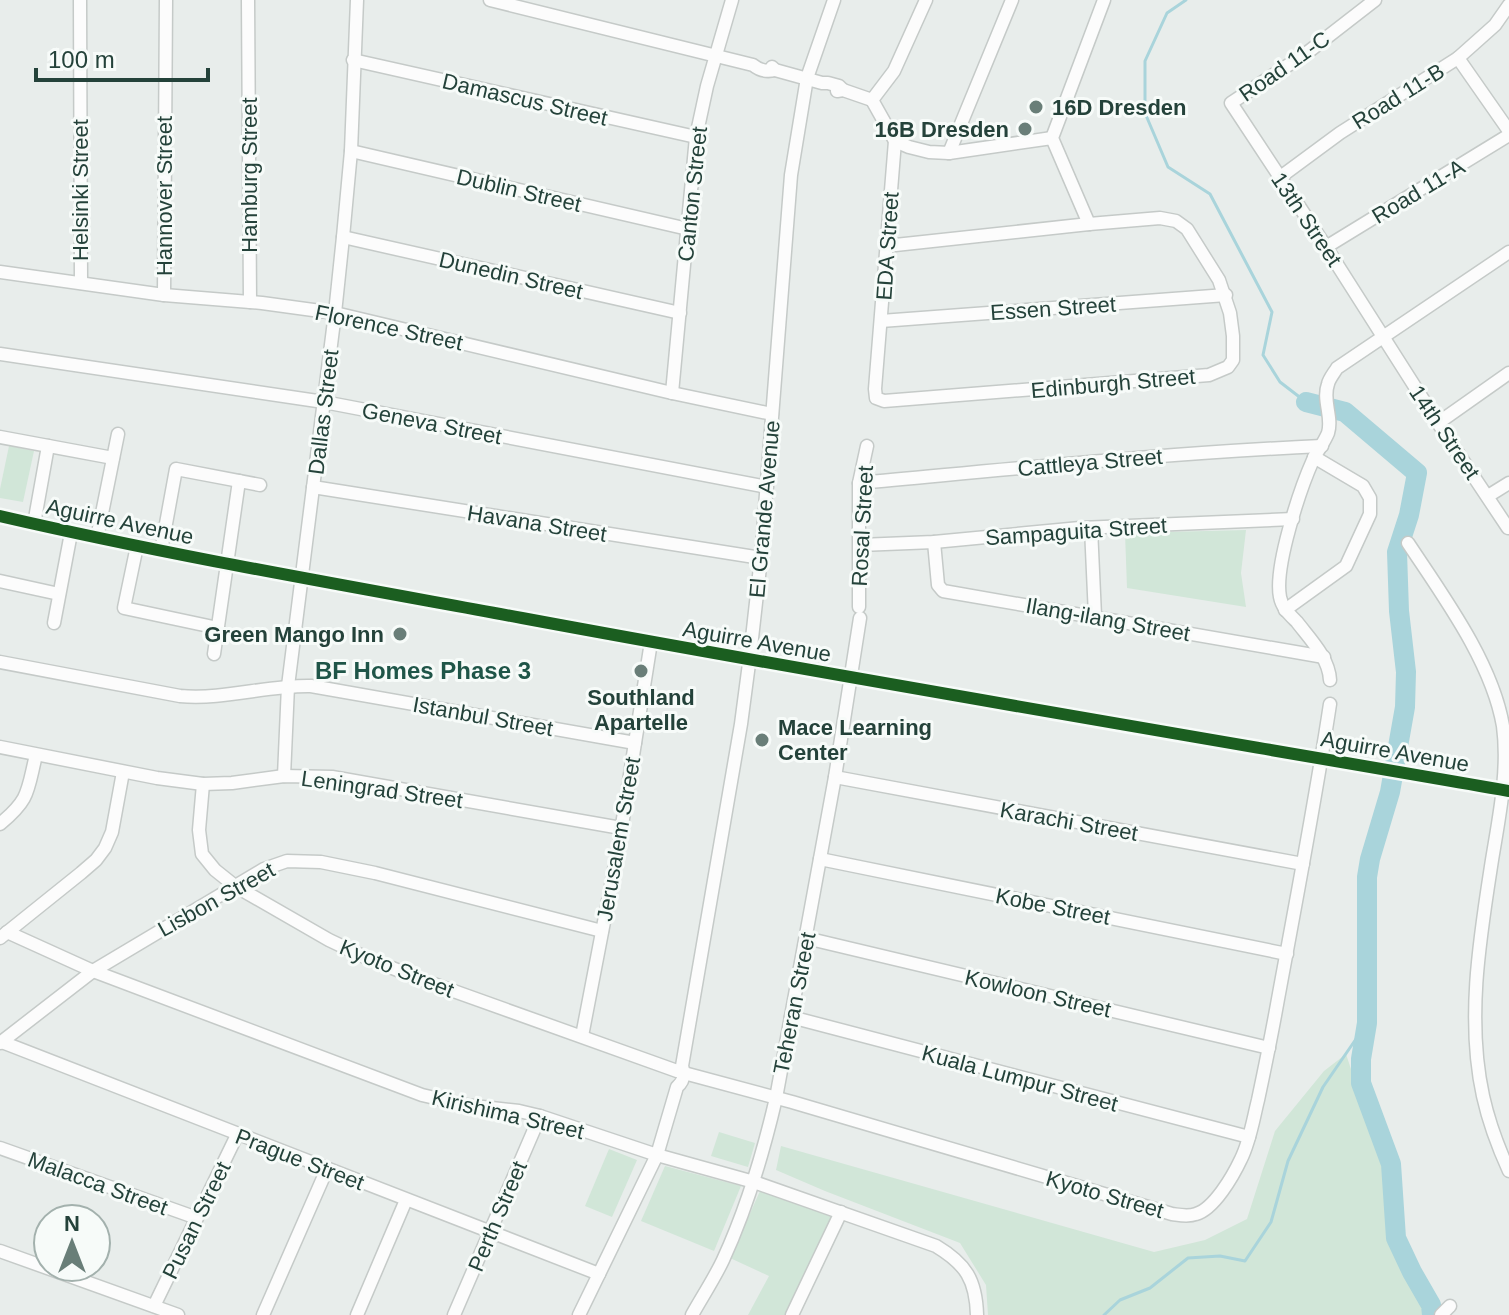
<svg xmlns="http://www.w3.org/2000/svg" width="1509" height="1315" font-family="Helvetica,sans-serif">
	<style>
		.green { fill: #d1e6d8 }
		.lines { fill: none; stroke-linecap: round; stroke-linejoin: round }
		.stream { stroke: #a9d4db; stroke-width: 3 }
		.river { stroke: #a9d4db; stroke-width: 20 }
		.minor-casing { stroke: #c5cac8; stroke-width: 15 }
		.minor { stroke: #fcfcfc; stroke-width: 12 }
		.cycleway-casing { stroke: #f7fbf9; stroke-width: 17 }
		.cycleway { stroke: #1b5e20; stroke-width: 12 }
		.poi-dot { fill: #697e78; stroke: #f7fbf9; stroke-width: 3 }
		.labels { text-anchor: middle; stroke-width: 6; stroke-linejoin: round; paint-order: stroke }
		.street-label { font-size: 22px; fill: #24423a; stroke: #f7fbf9 }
		.poi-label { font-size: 22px; font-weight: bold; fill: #24423a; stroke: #f7fbf9; text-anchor: start }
		.neighbourhood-label { font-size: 24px; font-weight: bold; fill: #1f5548; stroke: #f7fbf9 }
	</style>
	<rect width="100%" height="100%" fill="#e8edeb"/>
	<g class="green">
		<path d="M9,446L34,451L23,502L0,498V489Z"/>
		<path d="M1246,530L1241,573L1246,607L1127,588L1125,533Z"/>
		<path d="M1346,1054L1383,1166L1388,1241L1431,1305L1432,1315H988L986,1285L960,1243L825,1191L776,1170L781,1146L1154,1252L1205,1240L1247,1219L1275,1131L1324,1071Z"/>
		<path d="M719,1132L755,1143L748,1167L711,1156Z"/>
		<path d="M609,1149L637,1160L612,1217L585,1206Z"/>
		<path d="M665,1166L741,1186L714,1251L641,1221Z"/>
		<path d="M760,1191L832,1216L785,1315H748L769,1276L730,1258Z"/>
	</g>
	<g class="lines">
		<g class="stream">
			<path d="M1186,0L1167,13L1145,61V113L1168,167L1210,194L1272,312L1263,355L1280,382L1306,402"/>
			<path d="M1104,1315L1120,1300L1150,1288L1188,1258L1220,1256L1245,1261L1271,1222L1288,1161L1323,1087L1367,1023"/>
		</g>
		<path class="river" d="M1306,402L1345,412L1417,473L1409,515L1397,552L1399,611L1406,672L1405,707L1390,792L1370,859L1367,877V1023L1361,1059V1083L1391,1164L1396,1238L1412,1272L1431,1305L1432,1315"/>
		<g class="minor-casing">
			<g id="minor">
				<path d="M80,0L81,283"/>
				<path d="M248,0L250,302"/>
				<path d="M490,0L753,65C759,70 767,72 775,70"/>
				<path d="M1375,0L1308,52L1231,103L1326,247L1438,423L1508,528"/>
				<path d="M1458,58L1509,131"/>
				<path d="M353,60L696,137"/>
				<path d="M772,67L775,70L822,83H828L839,86L843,90"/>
				<path d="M837,91L843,90L872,100"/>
				<path d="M872,100L895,141L875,389L876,398L884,401L1209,375L1228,367L1233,360V336L1230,313L1219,280L1187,229L1176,221L1160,218L1089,224L886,246"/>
				<path d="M872,100L894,71L926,0"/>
				<path d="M895,141L909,147L929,152L949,153L1052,138"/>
				<path d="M351,151L688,229"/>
				<path d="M949,153L1012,0"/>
				<path d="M1279,178L1340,133L1458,58L1495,25L1509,5"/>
				<path d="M1089,224L1052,138L1104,0"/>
				<path d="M343,237L680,313"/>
				<path d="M1326,247L1509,135"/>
				<path d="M0,272L164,295L262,303L335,313L672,393L772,414"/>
				<path d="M164,295L166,0"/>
				<path d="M881,321L1226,295"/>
				<path d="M0,354L324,402L767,487"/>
				<path d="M672,393L696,137L707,86L732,0"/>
				<path d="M1438,423L1509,373"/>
				<path d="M0,437L113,458"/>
				<path d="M859,483C1013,469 1167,453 1322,446"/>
				<path d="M313,487L761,558"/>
				<path d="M1488,496L1509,483"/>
				<path d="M0,516C173,556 348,586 522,618C850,679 1180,734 1509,791"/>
				<path d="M34,524L48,446"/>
				<path d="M1091,528L1095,616"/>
				<path d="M97,538L118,434"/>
				<path d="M934,542L938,585L943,591L1324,657"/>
				<path d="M1408,543C1443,596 1492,662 1503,726C1509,770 1499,817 1492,860C1480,937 1466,1019 1483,1096C1489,1123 1498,1147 1509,1171"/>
				<path d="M860,545L934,542L1080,528L1293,519"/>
				<path d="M137,546L124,608L218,628"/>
				<path d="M161,551L176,469L260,485"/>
				<path d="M0,581L59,594"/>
				<path d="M859,607V483L867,446"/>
				<path d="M1285,610L1346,566L1370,514V498L1363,486L1314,457"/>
				<path d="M54,623L71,533"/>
				<path d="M214,654L239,481"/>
				<path d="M0,662L180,696C225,700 267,685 311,686L635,743"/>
				<path d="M1330,680C1329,658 1310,639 1297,622C1290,615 1282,608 1280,597C1274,567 1300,489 1313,460C1317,451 1324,443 1328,433C1333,417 1322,400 1328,384C1329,379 1334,373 1337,368L1509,252"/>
				<path d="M0,747L157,778L203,784L232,783L284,776L332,777L621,828"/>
				<path d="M284,776L288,686L335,313L343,237L351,151L357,0"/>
				<path d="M835,777L1303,864"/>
				<path d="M203,784L199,830L202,854L215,870L235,886L329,940L367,958L420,979L677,1071"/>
				<path d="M0,824C30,799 27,792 36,755"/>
				<path d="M820,859L1287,954"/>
				<path d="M7,932L93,971L422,1095L465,1105L519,1111L540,1116L657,1155L754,1182L936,1246C966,1264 976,1280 977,1315"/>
				<path d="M0,938L81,873L96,860L105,848L112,832L123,772"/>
				<path d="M806,938L1269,1048"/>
				<path d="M791,1017L1249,1137"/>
				<path d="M582,1036L619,844L651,642"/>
				<path d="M2,1042L599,1274"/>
				<path d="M0,1043L93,971L264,869L287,861L321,862L375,873L602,931"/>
				<path d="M684,1073L792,1102L1172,1214C1180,1215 1188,1217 1196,1214C1214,1209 1233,1176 1241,1159C1250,1141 1253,1120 1258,1100C1265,1067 1272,1033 1278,999C1296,901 1315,803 1330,704"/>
				<path d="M0,1148L197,1218"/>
				<path d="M0,1251L178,1315"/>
				<path d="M154,1306L237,1135"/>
				<path d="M263,1315L327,1169"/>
				<path d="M357,1315L406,1200"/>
				<path d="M454,1315L540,1116"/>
				<path d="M579,1315L657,1155L677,1087C684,1081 685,1075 682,1066L741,724L750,656L761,558L791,175L807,78L834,0"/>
				<path d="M692,1315C702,1297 714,1279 723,1260C747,1208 763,1154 776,1098L835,777L860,618"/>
				<path d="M792,1315L841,1212"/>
				<path d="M1441,1315L1450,1306"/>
			</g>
		</g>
		<use href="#minor" class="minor"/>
		<g class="cycleway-casing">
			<path id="cycleway" d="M0,516C173,556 348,586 522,618C850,679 1180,734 1509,791"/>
		</g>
		<use href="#cycleway" class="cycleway"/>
	</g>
	<g class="poi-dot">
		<circle cx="1036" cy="107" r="8"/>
		<circle cx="1025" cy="129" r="8"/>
		<circle cx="400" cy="634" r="8"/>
		<circle cx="641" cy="671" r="8"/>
		<circle cx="762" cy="740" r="8"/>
	</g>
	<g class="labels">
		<g class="street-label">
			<text transform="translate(1284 66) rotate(-35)" y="8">Road 11-C</text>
			<text transform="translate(1398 96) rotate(-32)" y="8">Road 11-B</text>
			<text transform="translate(525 99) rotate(13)" y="8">Damascus Street</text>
			<text transform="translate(249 175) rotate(-90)" y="8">Hamburg Street</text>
			<text transform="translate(80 190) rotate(-90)" y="8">Helsinki Street</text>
			<text transform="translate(519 190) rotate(13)" y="8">Dublin Street</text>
			<text transform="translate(1418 191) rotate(-31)" y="8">Road 11-A</text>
			<text transform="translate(692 194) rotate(-84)" y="8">Canton Street</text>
			<text transform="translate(164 196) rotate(-90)" y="8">Hannover Street</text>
			<text transform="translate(1307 219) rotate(56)" y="8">13th Street</text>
			<text transform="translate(887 246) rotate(-86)" y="8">EDA Street</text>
			<text transform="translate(511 275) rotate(13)" y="8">Dunedin Street</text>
			<text transform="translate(1053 308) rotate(-4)" y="8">Essen Street</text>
			<text transform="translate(389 327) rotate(12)" y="8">Florence Street</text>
			<text transform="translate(1113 383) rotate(-5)" y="8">Edinburgh Street</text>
			<text transform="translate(323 412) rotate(-83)" y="8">Dallas Street</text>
			<text transform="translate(432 423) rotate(11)" y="8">Geneva Street</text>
			<text transform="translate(1445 432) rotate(56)" y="8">14th Street</text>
			<text transform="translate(1090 462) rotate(-5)" y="8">Cattleya Street</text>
			<text transform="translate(764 509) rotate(-85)" y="8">El Grande Avenue</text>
			<text transform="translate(120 521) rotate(12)" y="8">Aguirre Avenue</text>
			<text transform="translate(537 523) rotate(9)" y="8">Havana Street</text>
			<text transform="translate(862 526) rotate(-87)" y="8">Rosal Street</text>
			<text transform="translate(1076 531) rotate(-4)" y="8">Sampaguita Street</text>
			<text transform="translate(1108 619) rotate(10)" y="8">Ilang-ilang Street</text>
			<text transform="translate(757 641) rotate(10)" y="8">Aguirre Avenue</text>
			<text transform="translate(483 716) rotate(10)" y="8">Istanbul Street</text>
			<text transform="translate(1395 751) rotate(10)" y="8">Aguirre Avenue</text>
			<text transform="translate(382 789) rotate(8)" y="8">Leningrad Street</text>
			<text transform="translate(1069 821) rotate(10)" y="8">Karachi Street</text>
			<text transform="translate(618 839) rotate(-80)" y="8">Jerusalem Street</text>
			<text transform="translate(216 899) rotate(-29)" y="8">Lisbon Street</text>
			<text transform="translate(1053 906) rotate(11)" y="8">Kobe Street</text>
			<text transform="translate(397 968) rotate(22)" y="8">Kyoto Street</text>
			<text transform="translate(1038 993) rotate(13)" y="8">Kowloon Street</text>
			<text transform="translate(794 1003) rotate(-79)" y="8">Teheran Street</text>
			<text transform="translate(1020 1078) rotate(15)" y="8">Kuala Lumpur Street</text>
			<text transform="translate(508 1114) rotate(13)" y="8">Kirishima Street</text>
			<text transform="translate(300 1159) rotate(21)" y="8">Prague Street</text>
			<text transform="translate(98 1183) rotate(20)" y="8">Malacca Street</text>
			<text transform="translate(1105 1194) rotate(16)" y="8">Kyoto Street</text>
			<text transform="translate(497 1216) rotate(-67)" y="8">Perth Street</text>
			<text transform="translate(196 1220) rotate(-64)" y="8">Pusan Street</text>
		</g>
		<g class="poi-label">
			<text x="1052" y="115">16D Dresden</text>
			<text x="1009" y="137" text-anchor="end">16B Dresden</text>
			<text x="384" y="642" text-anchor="end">Green Mango Inn</text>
			<text x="641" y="705" text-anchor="middle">Southland<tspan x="641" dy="25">Apartelle</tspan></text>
			<text x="778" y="735">Mace Learning<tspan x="778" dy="25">Center</tspan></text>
		</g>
		<g class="neighbourhood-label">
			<text x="423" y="679">BF Homes Phase 3</text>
		</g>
	</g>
	<g transform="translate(72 1243)"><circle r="38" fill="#f7fbf9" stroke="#a3b1ad" stroke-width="2"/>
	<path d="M0-6L14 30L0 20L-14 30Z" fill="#697e78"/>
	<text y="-12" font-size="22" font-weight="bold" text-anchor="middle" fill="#24423a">N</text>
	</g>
	<path d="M36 68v12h172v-12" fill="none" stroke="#24423a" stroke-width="4"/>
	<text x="48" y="68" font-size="24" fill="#24423a" stroke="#f7fbf9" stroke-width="6" paint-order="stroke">100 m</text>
</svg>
